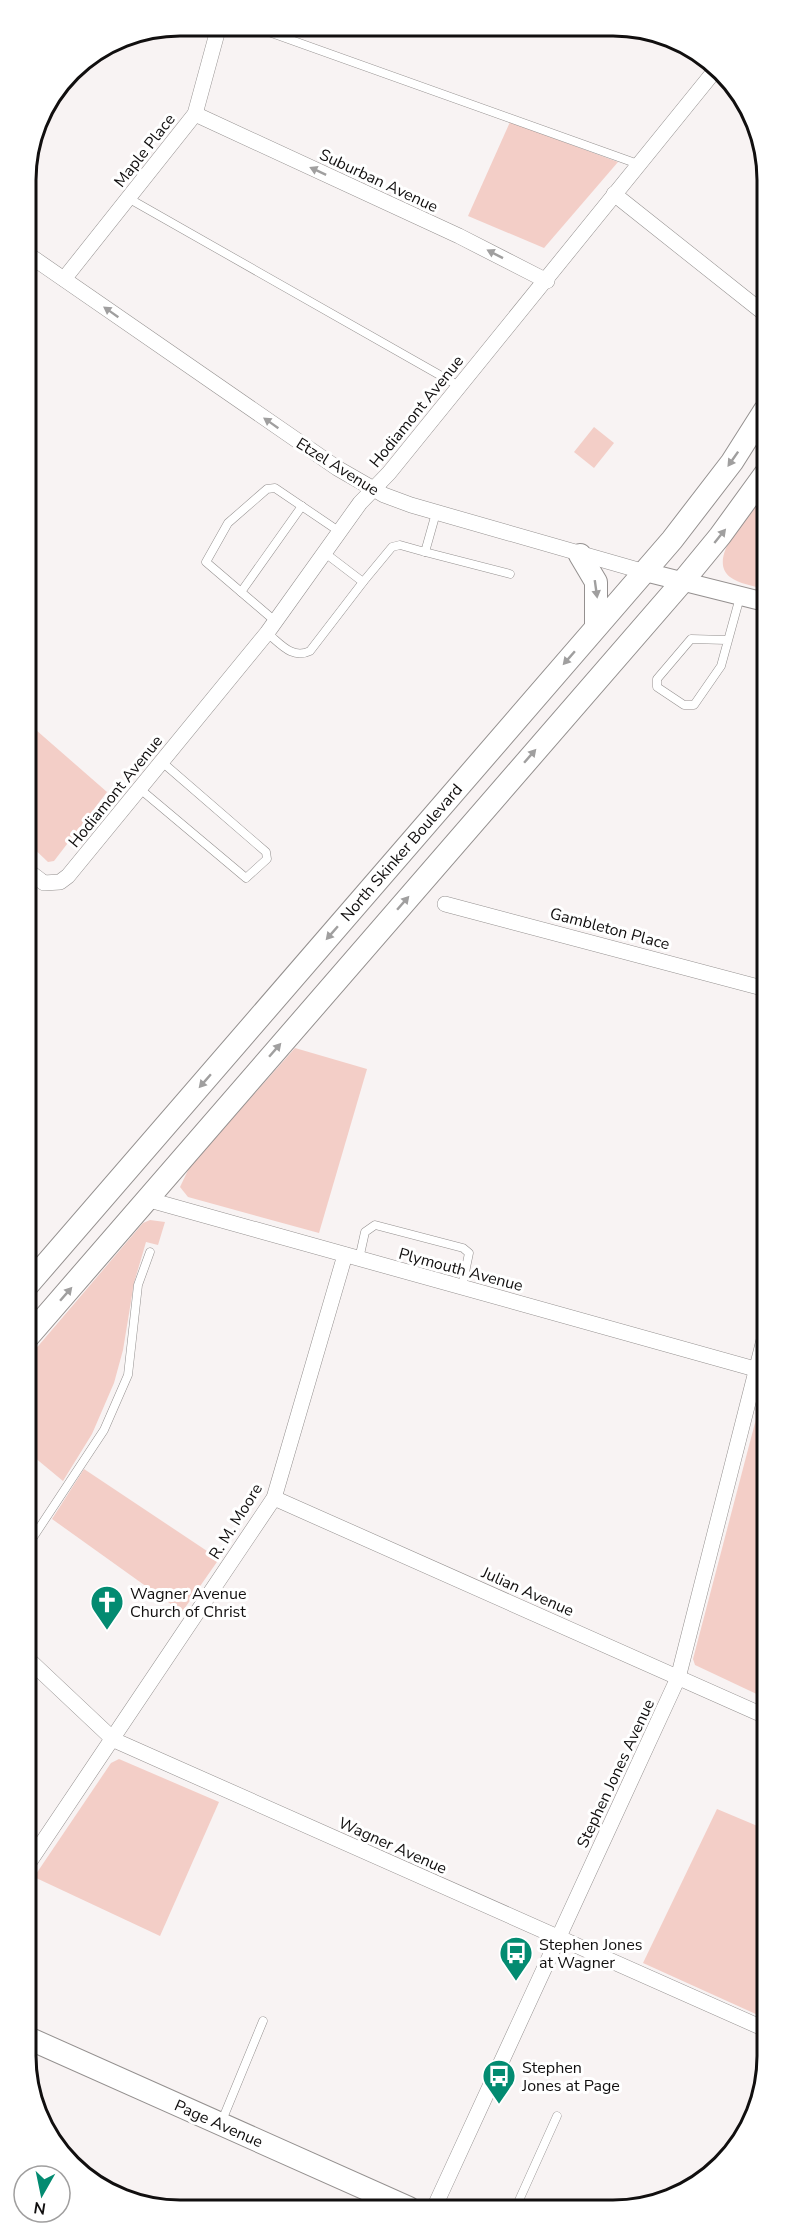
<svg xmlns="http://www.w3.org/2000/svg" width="793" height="2236" font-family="'Nunito Sans',sans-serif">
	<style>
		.green { fill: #f3cec7 }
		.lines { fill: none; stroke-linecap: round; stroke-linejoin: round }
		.service-casing { stroke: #94908f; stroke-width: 9 }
		.minor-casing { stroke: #94908f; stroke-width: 16 }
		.tertiary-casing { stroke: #94908f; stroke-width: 20 }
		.primary-casing { stroke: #94908f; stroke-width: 24 }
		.service { stroke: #fff; stroke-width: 8 }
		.minor { stroke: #fff; stroke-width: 15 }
		.tertiary { stroke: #fff; stroke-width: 18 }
		.primary { stroke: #fff; stroke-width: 22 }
		.oneway { fill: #a09f9f }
		.labels { text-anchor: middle; stroke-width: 6; stroke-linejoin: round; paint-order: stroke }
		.street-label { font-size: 16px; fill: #110f0f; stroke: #fff }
		.poi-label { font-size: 16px; fill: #110f0f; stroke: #fff; text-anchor: start }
		.rim { fill: none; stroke: #110f0f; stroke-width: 3 }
	</style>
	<rect width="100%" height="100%" fill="#f8f3f3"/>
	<g class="green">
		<path d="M510,122L618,162L544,248L468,216Z"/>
		<path d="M594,427L614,443L594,468L574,452Z"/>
		<path d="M765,495V589C754,586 739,584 730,577C705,557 752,513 765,495Z"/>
		<path d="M36,730L107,792L54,861L48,862L27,842V742Z"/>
		<path d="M295,1048L367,1069L319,1233L188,1197L180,1187L190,1166Z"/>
		<path d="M150,1220L165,1222L158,1245L146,1242L134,1283L123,1350L114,1383L92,1434L63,1481L28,1452V1358L143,1223Z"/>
		<path d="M766,1394L767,1699L695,1665L693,1659L761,1400Z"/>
		<path d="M84,1469L219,1559L182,1612L52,1519Z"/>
		<path d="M119,1759L219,1802L160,1936L34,1877L111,1763Z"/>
		<path d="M717,1809L767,1830V2019L643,1963Z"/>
	</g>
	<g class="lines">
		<g class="service-casing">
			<g id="service">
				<path d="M252,26L638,164"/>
				<path d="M128,198L459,386"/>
				<path d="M425,552L510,574"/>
				<path d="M325,553L363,582L392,547L400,545L425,552L436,513"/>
				<path d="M241,592L302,506"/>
				<path d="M275,621L206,562L228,523L267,489L275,488L340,532"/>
				<path d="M267,633C280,643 292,660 310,651L363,582"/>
				<path d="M726,640L691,639L657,679V687L684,705H694L721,666L740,597"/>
				<path d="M140,789L246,878L267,859L266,852L162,762"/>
				<path d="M359,1259L365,1232L375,1225L463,1248L469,1253L462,1287"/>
				<path d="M28,1545L104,1430L128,1375L138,1285L150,1252"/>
				<path d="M221,2123L263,2021"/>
				<path d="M516,2207L557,2116"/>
			</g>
		</g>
		<g class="minor-casing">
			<g id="minor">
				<path d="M195,114L459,236L547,281"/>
				<path d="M614,194L765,314"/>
				<path d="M26,253L337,468L384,495L411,505L645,572"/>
				<path d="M64,279L195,114L219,26"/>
				<path d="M27,870L44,883L60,882L68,876L267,633L360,503L389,473L717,68"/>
				<path d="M445,904L766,989"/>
				<path d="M146,1199L766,1372"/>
				<path d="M274,1498L767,1717"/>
				<path d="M28,1659L114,1740L767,2030"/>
				<path d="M28,1864L274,1498L345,1255"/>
				<path d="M434,2208L678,1678L766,1332"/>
			</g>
		</g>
		<g class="tertiary-casing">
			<path id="tertiary" d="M645,572L765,602"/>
		</g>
		<g class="primary-casing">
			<g id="primary">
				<path d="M580,555L596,582V627"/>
				<path d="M27,1286L672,540L732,462L765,410"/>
				<path d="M27,1338L683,581L720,536L765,474"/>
				<path d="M28,2038L409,2208"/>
			</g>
		</g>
		<use href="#service" class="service"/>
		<use href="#minor" class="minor"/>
		<use href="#tertiary" class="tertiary"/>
		<use href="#primary" class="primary"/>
	</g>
	<defs><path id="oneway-solid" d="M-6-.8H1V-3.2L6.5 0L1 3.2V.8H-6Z" transform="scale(1.5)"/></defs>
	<g class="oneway">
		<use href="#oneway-solid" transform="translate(318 171) rotate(-155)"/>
		<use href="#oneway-solid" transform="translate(495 254) rotate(-153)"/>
		<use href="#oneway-solid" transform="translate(111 312) rotate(-145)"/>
		<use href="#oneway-solid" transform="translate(271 423) rotate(-145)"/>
		<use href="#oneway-solid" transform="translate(733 459) rotate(125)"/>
		<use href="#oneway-solid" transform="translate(720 536) rotate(-51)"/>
		<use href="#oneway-solid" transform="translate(596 589) rotate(82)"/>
		<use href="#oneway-solid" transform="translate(569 658) rotate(131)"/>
		<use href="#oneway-solid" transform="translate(530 756) rotate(-49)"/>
		<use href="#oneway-solid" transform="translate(403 903) rotate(-49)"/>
		<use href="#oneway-solid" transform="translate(332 933) rotate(131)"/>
		<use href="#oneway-solid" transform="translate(275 1050) rotate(-49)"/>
		<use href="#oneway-solid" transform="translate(205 1081) rotate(131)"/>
		<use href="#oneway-solid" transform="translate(66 1294) rotate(-49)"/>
	</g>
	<defs>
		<g id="church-pin" transform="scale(1.725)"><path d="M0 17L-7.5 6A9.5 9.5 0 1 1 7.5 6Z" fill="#038b71" stroke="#fff"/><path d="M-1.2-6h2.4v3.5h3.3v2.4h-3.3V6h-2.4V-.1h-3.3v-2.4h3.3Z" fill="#fff"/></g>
		<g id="bus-pin" transform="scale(1.725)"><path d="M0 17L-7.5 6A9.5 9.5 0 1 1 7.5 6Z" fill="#038b71" stroke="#fff"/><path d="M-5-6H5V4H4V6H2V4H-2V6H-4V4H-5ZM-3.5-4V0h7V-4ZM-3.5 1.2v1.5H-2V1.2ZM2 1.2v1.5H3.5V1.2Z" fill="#fff"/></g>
	</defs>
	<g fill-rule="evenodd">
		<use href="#church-pin" x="107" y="1602"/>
		<use href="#bus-pin" x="516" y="1953"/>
		<use href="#bus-pin" x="499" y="2076"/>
	</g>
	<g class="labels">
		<g class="street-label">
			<text transform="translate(144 150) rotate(-52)" y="6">Maple Place</text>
			<text transform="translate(379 180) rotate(25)" y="6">Suburban Avenue</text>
			<text transform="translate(416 411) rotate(-51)" y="6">Hodiamont Avenue</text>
			<text transform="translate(338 466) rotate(32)" y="6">Etzel Avenue</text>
			<text transform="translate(115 791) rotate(-51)" y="6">Hodiamont Avenue</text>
			<text transform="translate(401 852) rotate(-49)" y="6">North Skinker Boulevard</text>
			<text transform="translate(610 928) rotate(15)" y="6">Gambleton Place</text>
			<text transform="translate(461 1269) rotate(15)" y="6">Plymouth Avenue</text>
			<text transform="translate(235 1521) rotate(-58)" y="6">R. M. Moore</text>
			<text transform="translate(528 1591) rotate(24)" y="6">Julian Avenue</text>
			<text transform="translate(615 1773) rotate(-65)" y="6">Stephen Jones Avenue</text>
			<text transform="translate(393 1845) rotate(24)" y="6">Wagner Avenue</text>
			<text transform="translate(219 2123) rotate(24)" y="6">Page Avenue</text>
		</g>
		<g class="poi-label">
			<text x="130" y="1599">Wagner Avenue<tspan x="130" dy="18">Church of Christ</tspan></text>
			<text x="539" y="1950">Stephen Jones<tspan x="539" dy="18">at Wagner</tspan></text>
			<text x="522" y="2073">Stephen<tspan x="522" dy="18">Jones at Page</tspan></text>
		</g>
	</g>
	<path d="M0 0H793V2236H0ZM180 36H613A144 144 0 0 1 757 180V2056A144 144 0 0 1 613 2200H180A144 144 0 0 1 36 2056V180A144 144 0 0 1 180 36Z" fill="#fff" fill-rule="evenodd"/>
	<path class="rim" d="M180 36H613A144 144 0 0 1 757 180V2056A144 144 0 0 1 613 2200H180A144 144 0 0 1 36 2056V180A144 144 0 0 1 180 36Z"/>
	<g transform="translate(42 2194) rotate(189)"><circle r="28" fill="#ffffff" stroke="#a09f9f" stroke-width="1.5"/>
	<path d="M0-4.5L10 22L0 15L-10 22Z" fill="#038b71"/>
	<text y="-9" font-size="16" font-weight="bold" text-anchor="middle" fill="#110f0f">N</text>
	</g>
</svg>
